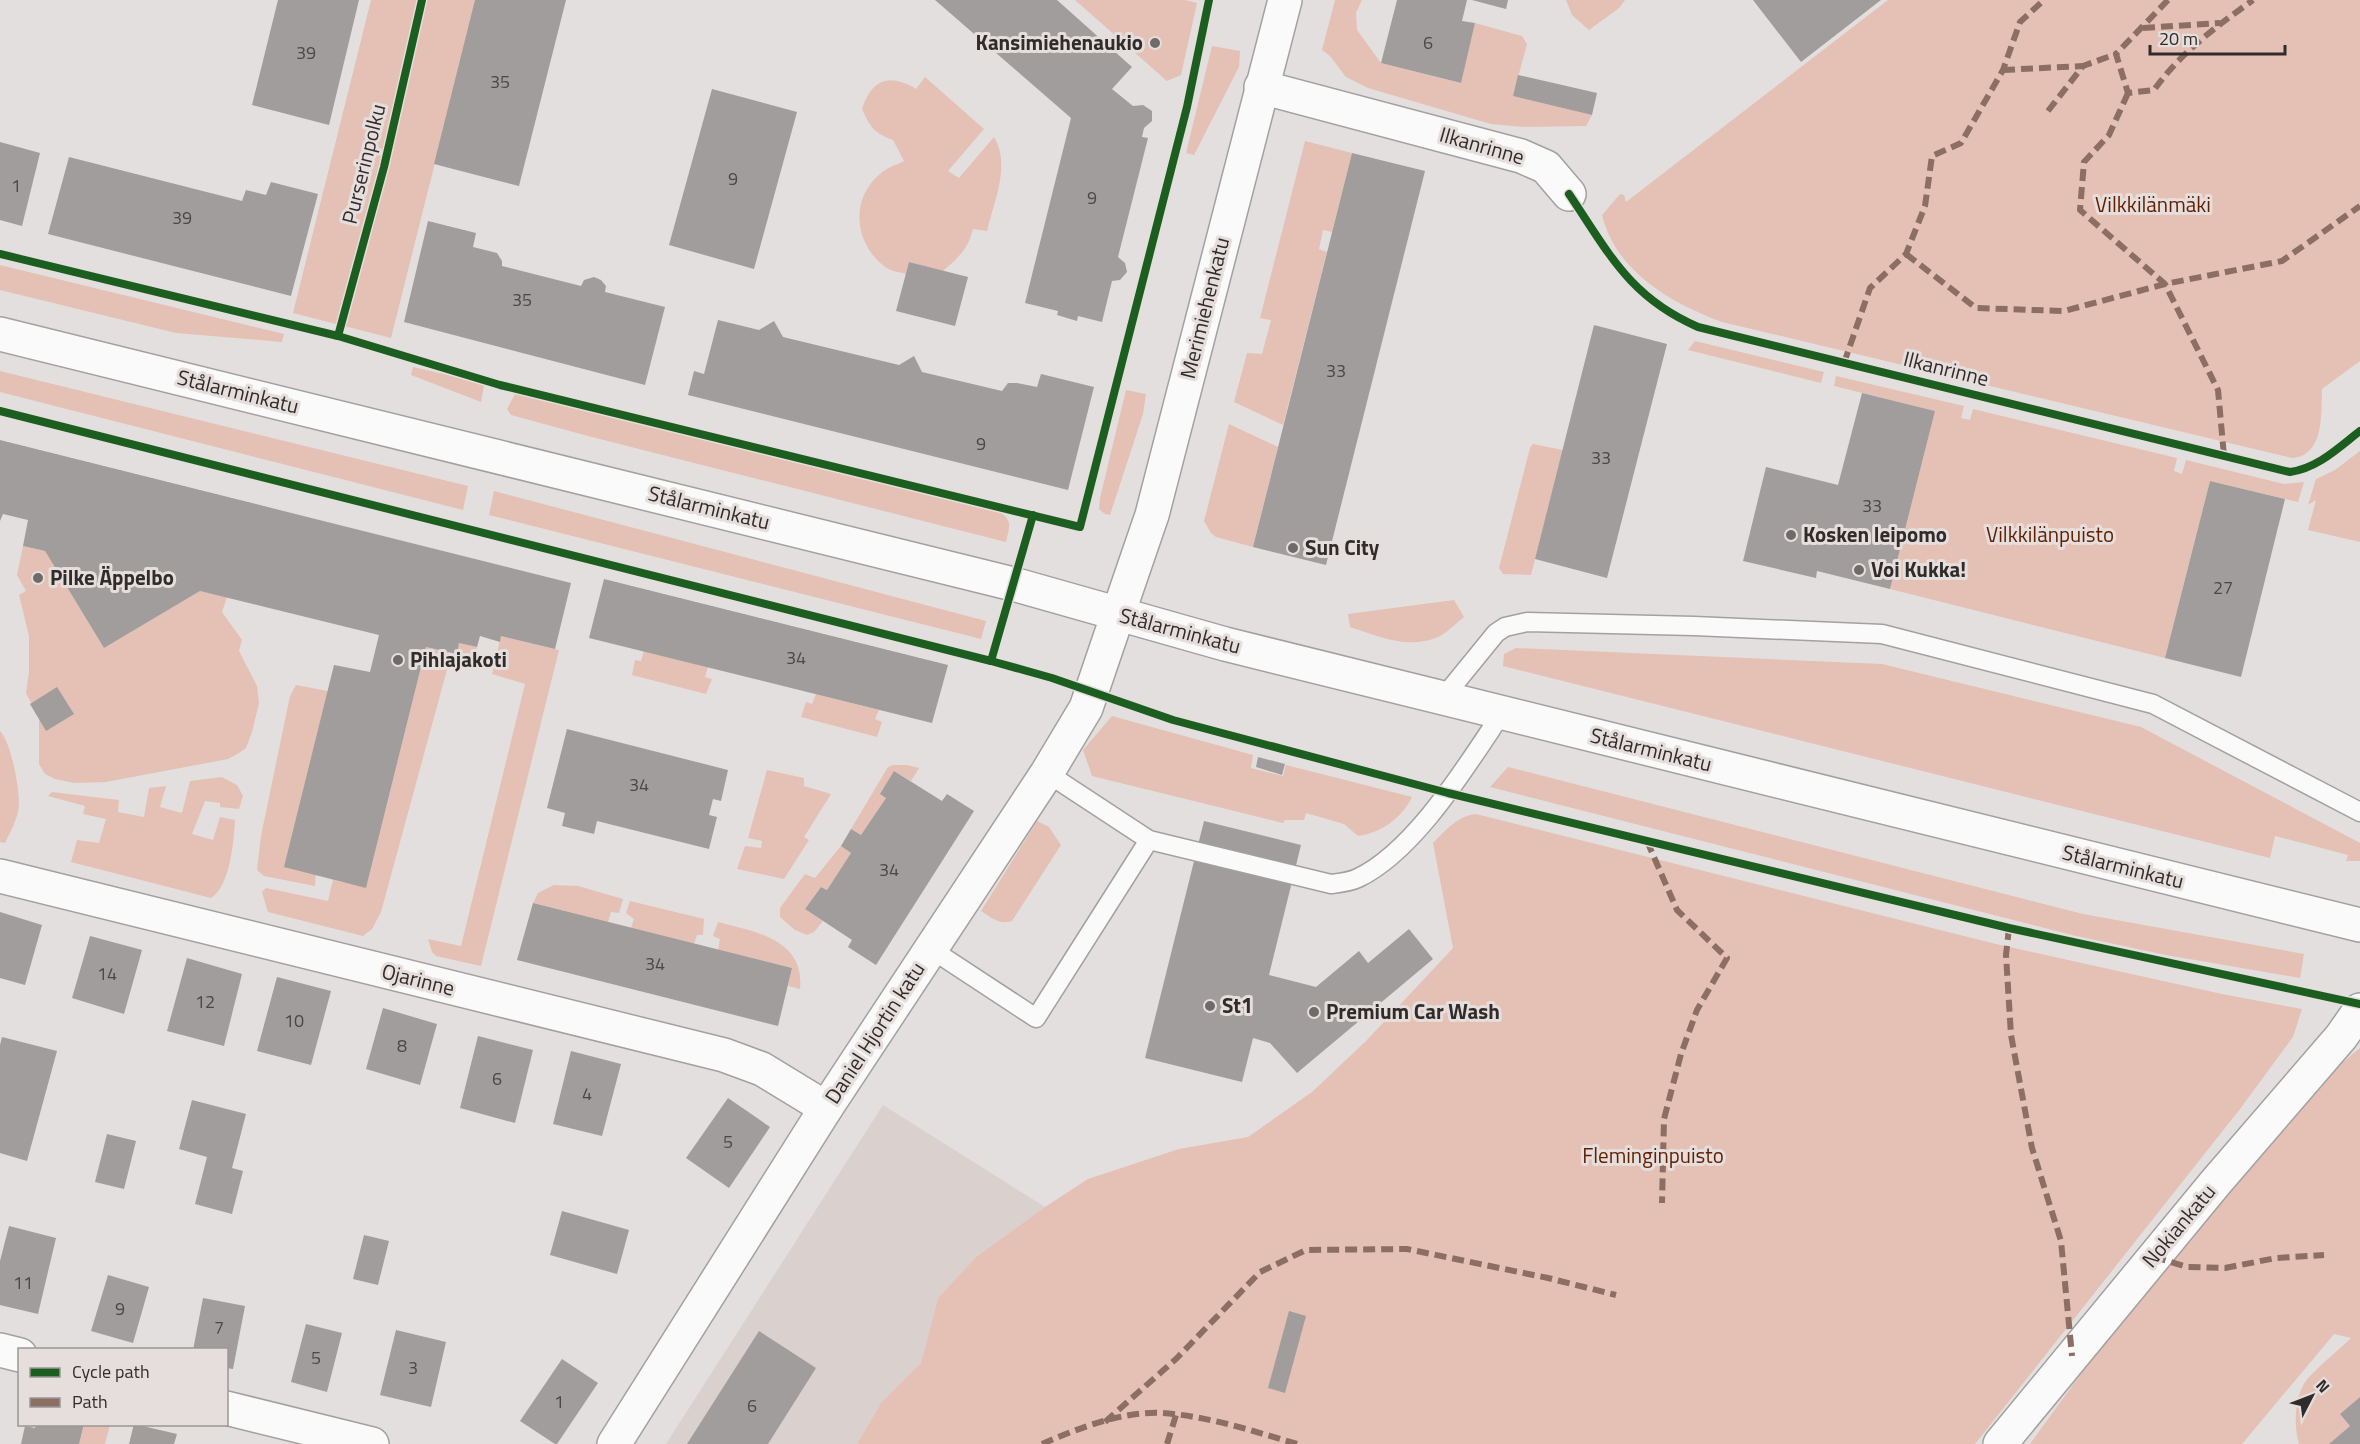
<svg xmlns="http://www.w3.org/2000/svg" width="2360" height="1444" font-family="'Titillium Web',sans-serif">
	<style>
		.built { fill: #dad0cd }
		.green { fill: #e4c1b4 }
		.building { fill: #a09d9c }
		.lines { fill: none; stroke-linecap: round; stroke-linejoin: round }
		.lane-casing { stroke: #a3a0a0; stroke-width: 21 }
		.street-casing { stroke: #a3a0a0; stroke-width: 36 }
		.secondary-casing { stroke: #a3a0a0; stroke-width: 36 }
		.lane { stroke: #fbfafa; stroke-width: 18 }
		.street { stroke: #fbfafa; stroke-width: 33 }
		.secondary { stroke: #fbfafa; stroke-width: 33 }
		.quiet { stroke: #8d6e63; stroke-width: 6; stroke-dasharray: 12 6; stroke-linecap: butt }
		.cycleway-casing { stroke: #e5dedc; stroke-width: 11 }
		.cycleway { stroke: #1b5e20; stroke-width: 8 }
		.poi-dot { fill: #6e6b6a; stroke: #e5dedc; stroke-width: 2 }
		.labels { text-anchor: middle; stroke-width: 6; stroke-linejoin: round; paint-order: stroke }
		.number-label { font-size: 18px; fill: #4b4847 }
		.poi-label { font-size: 21px; font-weight: bold; fill: #2f2c2b; stroke: #e5dedc; text-anchor: start }
		.street-label { font-size: 21px; fill: #2f2c2b; stroke: #e5dedc }
		.park-label { font-size: 21px; fill: #611f00; stroke: #e5dedc }
	</style>
	<rect width="100%" height="100%" fill="#e3dfde"/>
	<path class="built" d="M883,1105L1045,1207L976,1257L938,1298L921,1363L881,1403L857,1444H666Z"/>
	<g class="green">
		<path d="M371,0H476L391,338L293,313Z"/>
		<path d="M1075,0H1185L1197,3L1181,75L1167,81Z"/>
		<path d="M1335,0H1362L1356,13L1357,30L1381,63L1460,83L1475,23L1522,36L1527,44L1513,96L1592,115L1586,126L1524,127L1491,124L1368,88L1346,77L1330,56L1322,50Z"/>
		<path d="M1566,0H1625L1619,8L1589,30L1572,15Z"/>
		<path d="M1888,0H2360V361L2322,389C2321,412 2325,456 2292,458L1722,322C1671,303 1616,272 1602,215L1620,194L1624,195L1626,202Z"/>
		<path d="M1212,46L1240,51L1239,67L1194,155L1186,153Z"/>
		<path d="M925,77L984,129L948,171L959,178L994,137C1011,165 994,201 987,231L973,229C968,249 959,257 943,271L909,262L906,274C899,272 889,271 884,266C854,243 850,199 880,174C886,168 896,165 904,161L893,140C874,133 870,127 862,109C872,79 889,73 916,89Z"/>
		<path d="M1305,141L1352,153L1332,232L1323,230L1319,249L1327,252L1283,425L1234,402L1247,353L1262,354L1271,320L1260,318Z"/>
		<path d="M0,265L284,334L282,342L176,333L0,290Z"/>
		<path d="M1695,341L1824,372L1821,383L1688,350Z"/>
		<path d="M413,367L479,382L484,386L481,402L411,375Z"/>
		<path d="M0,371L468,486L463,510L0,392Z"/>
		<path d="M1836,376L1964,406L1961,418L1970,420L1973,409L2177,458L2174,471L2182,474L2186,460L2284,484L2304,482L2298,502L2210,481L2165,658L1890,589L1935,411L1834,386Z"/>
		<path d="M1126,390L1146,394L1143,414L1110,515L1105,514L1099,509L1100,498Z"/>
		<path d="M520,393L1001,513C1013,521 1009,528 1006,542L588,436L511,415L507,409L515,394Z"/>
		<path d="M1229,424L1278,447L1253,547L1216,537L1211,533L1204,521Z"/>
		<path d="M1533,444L1563,450L1531,575L1503,574L1499,568L1530,448Z"/>
		<path d="M2360,451V542L2308,530L2316,500L2308,505L2316,479L2335,470Z"/>
		<path d="M494,491L986,621L981,639L489,515Z"/>
		<path d="M23,546L45,551L104,648L200,591L227,597L222,612L242,640L239,651L257,686L259,703L252,732L246,748L239,753L228,759L106,782L74,783L55,779L45,774L39,764V718L26,693L29,672V636L19,595L26,591L17,575Z"/>
		<path d="M1454,600L1464,617C1456,623 1447,633 1438,637C1408,650 1378,636 1350,627L1348,614Z"/>
		<path d="M501,636L559,650L481,966L436,956L432,952L428,939L461,946L525,684L492,674Z"/>
		<path d="M459,643L477,647L471,670L448,666L381,912L372,929L363,936L268,912L262,892L266,888L328,901L333,880L366,887L426,647L456,654Z"/>
		<path d="M1516,648L1882,664L2141,727L2360,843V861H2346L2348,855L2275,836L2270,858L1503,666L1504,654Z"/>
		<path d="M644,651L708,667L705,677L712,679L706,694L632,675L635,660L641,661Z"/>
		<path d="M296,685L328,691L315,886L264,876L257,870L261,836L290,696Z"/>
		<path d="M816,694L879,710L875,719L882,722L877,737L801,717L806,702L812,704Z"/>
		<path d="M1112,716L1253,755L1251,768L1283,776L1286,765L1412,797C1402,818 1381,833 1358,836L1344,824L1306,813L1304,820H1285L1283,823L1092,776L1083,750Z"/>
		<path d="M0,731C11,742 19,787 19,803C19,816 11,831 5,843L0,842Z"/>
		<path d="M893,765H907L919,768L911,781L894,771L886,798L861,835L851,829L888,767Z"/>
		<path d="M1508,767L2083,914L2304,954L2300,978L2166,955L2072,935L1490,787Z"/>
		<path d="M767,770L804,778V786L831,794L804,837L809,840L784,879L737,869L745,846L761,848L762,841L748,838Z"/>
		<path d="M222,777L237,785L243,796L239,809L220,807V803L205,801L192,834L213,840L220,817L235,820C234,840 230,887 211,898L71,862L77,840L99,843L106,819L83,814L85,806L48,796L52,792L119,800L118,812L144,817L149,788L166,786L160,807L182,813L190,781Z"/>
		<path d="M1476,814L1996,944L2222,994L2302,1009L2293,1037L2240,1109L1975,1444H857L881,1403L921,1363L938,1298L976,1257L1045,1207L1088,1179L1179,1149L1248,1137L1312,1092L1366,1041L1453,948L1433,843C1446,830 1457,816 1476,814Z"/>
		<path d="M1037,821L1049,827L1061,845L1012,921C999,925 992,918 981,911Z"/>
		<path d="M841,846L851,853L827,890L821,887L805,909L823,921L814,932L807,935L795,930L780,917V908L805,874L815,878Z"/>
		<path d="M554,885L578,886L623,899L619,913L611,912L608,922L533,903L538,893Z"/>
		<path d="M630,901L704,919L703,935H697L694,944L631,928L634,919L626,913Z"/>
		<path d="M718,922C755,932 805,939 800,989L788,986L792,968L718,950L720,939L713,936Z"/>
		<path d="M2360,1048V1397L2340,1414L2350,1426L2329,1444H2299C2294,1427 2294,1401 2304,1384C2310,1373 2340,1349 2351,1338L2334,1334L2242,1444H2030L2167,1255L2332,1071Z"/>
		<path d="M84,1425H110L105,1444H79Z"/>
	</g>
	<g class="building">
		<path d="M278,0H359L329,125L252,105Z"/>
		<path d="M475,0H566L519,186L434,164Z"/>
		<path d="M935,0H1057L1132,67L1112,89L1133,106L1143,105L1152,111V121L1144,128L1142,137L1148,138L1118,257L1125,263L1127,272L1120,280L1112,281L1102,322L1078,316L1077,321L1057,315L1058,311L1025,303L1071,118Z"/>
		<path d="M1397,0H1467L1462,21L1475,23L1461,83L1381,63Z"/>
		<path d="M1472,0H1508L1506,9Z"/>
		<path d="M1753,0H1881L1801,62Z"/>
		<path d="M1518,75L1597,93L1592,115L1513,96Z"/>
		<path d="M712,89L797,112L754,269L669,245Z"/>
		<path d="M0,142L40,153L22,226L0,220Z"/>
		<path d="M1352,153L1425,171L1326,565L1253,547Z"/>
		<path d="M69,157L242,201L246,190L266,195L271,182L318,194L291,296L48,234Z"/>
		<path d="M428,221L476,233L473,247L497,253L502,261V266L581,286L584,280L594,277L601,280L606,286L605,292L665,307L645,385L404,322Z"/>
		<path d="M909,262L968,277L955,326L896,311Z"/>
		<path d="M718,320L759,330L774,321L783,337L899,365L914,356L922,372L1002,391L1008,383H1017L1037,387L1041,374L1094,387L1068,490L688,395L694,371L704,374Z"/>
		<path d="M1594,325L1667,344L1607,578L1535,559Z"/>
		<path d="M1862,393L1935,411L1890,589L1817,571L1816,578L1743,561L1766,467L1838,485Z"/>
		<path d="M0,440L571,583L555,649L501,636L500,642L480,636L477,647L459,643L457,654L426,647L366,888L284,867L334,665L370,672L379,635L200,591L104,648L45,551L23,546L28,520L3,514L0,521Z"/>
		<path d="M2210,481L2285,499L2241,677L2165,658Z"/>
		<path d="M604,579L948,665L932,723L589,638Z"/>
		<path d="M57,687L74,714L46,731L30,704Z"/>
		<path d="M567,729L728,770L721,801L713,799L709,815L717,817L709,849L597,821L594,834L562,826L565,813L547,808Z"/>
		<path d="M1258,757L1285,764L1282,775L1256,767Z"/>
		<path d="M894,771L942,801L947,794L974,811L876,965L848,947L852,940L805,909L821,887L827,890L851,853L841,846L851,829L861,835L886,798L880,794Z"/>
		<path d="M1204,821L1301,845L1269,975L1316,987L1359,951L1368,963L1409,929L1433,959L1297,1073L1270,1043L1253,1038L1242,1082L1145,1058Z"/>
		<path d="M533,903L792,968L778,1026L517,960Z"/>
		<path d="M0,912L42,925L25,985L0,978Z"/>
		<path d="M90,936L142,950L124,1014L72,998Z"/>
		<path d="M187,958L242,974L224,1046L167,1031Z"/>
		<path d="M277,977L331,991L311,1065L257,1051Z"/>
		<path d="M383,1008L437,1024L420,1085L366,1069Z"/>
		<path d="M478,1036L533,1050L515,1123L460,1108Z"/>
		<path d="M2,1037L57,1051L27,1161L0,1153V1045Z"/>
		<path d="M571,1051L621,1064L602,1136L553,1124Z"/>
		<path d="M728,1098L770,1127L729,1188L686,1158Z"/>
		<path d="M192,1100L246,1114L232,1168L243,1171L232,1214L195,1204L207,1157L179,1149Z"/>
		<path d="M107,1134L136,1141L124,1189L95,1182Z"/>
		<path d="M562,1211L629,1230L617,1274L550,1255Z"/>
		<path d="M9,1226L56,1238L38,1314L0,1305V1261Z"/>
		<path d="M364,1235L389,1241L378,1285L353,1279Z"/>
		<path d="M108,1275L149,1287L133,1343L91,1331Z"/>
		<path d="M203,1298L245,1306L233,1369L226,1368V1350H193Z"/>
		<path d="M1289,1311L1306,1316L1285,1393L1268,1388Z"/>
		<path d="M306,1324L342,1333L327,1392L291,1382Z"/>
		<path d="M396,1330L446,1342L431,1407L380,1395Z"/>
		<path d="M759,1331L816,1368L768,1444H687Z"/>
		<path d="M562,1359L598,1383L557,1444H555L520,1421Z"/>
		<path d="M2360,1397V1444H2329L2350,1426L2340,1414Z"/>
		<path d="M36,1424H84L79,1444H21L25,1426L35,1428Z"/>
		<path d="M134,1424L177,1434L174,1444H129Z"/>
	</g>
	<g class="lines">
		<g class="lane-casing">
			<g id="lane">
				<path d="M1443,698L1496,633L1505,627L1527,622L1694,626L1882,634L2153,704L2360,812"/>
				<path d="M1047,773L1149,840L1331,884C1339,883 1350,882 1358,878C1415,851 1467,765 1502,713"/>
				<path d="M931,949L1036,1018L1149,840"/>
			</g>
		</g>
		<g class="street-casing">
			<g id="street">
				<path d="M1261,87L1521,156L1546,167L1569,194"/>
				<path d="M0,876L724,1055L762,1069L826,1108"/>
				<path d="M0,1350L20,1355"/>
				<path d="M226,1408L372,1444"/>
				<path d="M614,1444L826,1108L1047,773L1086,708L1118,614"/>
				<path d="M2000,1444L2216,1182L2341,1037L2360,1010"/>
			</g>
		</g>
		<g class="secondary-casing">
			<g id="secondary">
				<path d="M0,334L1013,584L1225,644L2360,925"/>
				<path d="M1118,614L1152,515L1285,0"/>
			</g>
		</g>
		<use href="#lane" class="lane"/>
		<use href="#street" class="street"/>
		<use href="#secondary" class="secondary"/>
		<g class="quiet">
			<path d="M2168,0L2116,54L2128,93L2154,90C2180,53 2217,26 2253,0"/>
			<path d="M2143,28L2220,23"/>
			<path d="M2003,70L2083,66"/>
			<path d="M2128,93L2109,135L2084,162L2080,210L2165,284L2218,390L2224,456"/>
			<path d="M2048,111L2083,66L2116,54"/>
			<path d="M1906,254L1976,308L2064,311L2165,284L2282,261L2360,206"/>
			<path d="M1844,363L1870,288L1906,254L1925,206L1932,156L1961,143L2003,70L2020,22L2044,0"/>
			<path d="M1647,841L1677,910L1727,958L1697,1010L1681,1054L1664,1119L1662,1203"/>
			<path d="M2009,928L2006,955L2011,1035L2032,1148L2061,1241L2072,1356"/>
			<path d="M2154,1257L2187,1267L2225,1268L2276,1258L2324,1255"/>
			<path d="M1105,1422L1177,1358L1260,1272L1306,1250L1407,1249L1548,1278L1616,1295"/>
			<path d="M1042,1444C1079,1428 1122,1411 1162,1413C1208,1416 1253,1431 1297,1444"/>
			<path d="M1167,1444L1176,1415"/>
		</g>
		<g class="cycleway-casing">
			<g id="cycleway">
				<path d="M1569,194C1609,253 1629,297 1698,327L2290,472C2318,468 2338,448 2360,431"/>
				<path d="M0,254L338,336L500,385L1080,527L1187,107L1209,0"/>
				<path d="M338,336L384,167L422,0"/>
				<path d="M0,411L991,661L1052,678L1173,720L1448,793L2009,928L2360,1004"/>
				<path d="M991,661L1033,515"/>
			</g>
		</g>
		<use href="#cycleway" class="cycleway"/>
	</g>
	<g class="poi-dot">
		<circle cx="1155" cy="43" r="6"/>
		<circle cx="1791" cy="535" r="6"/>
		<circle cx="1293" cy="548" r="6"/>
		<circle cx="1859" cy="570" r="6"/>
		<circle cx="38" cy="578" r="6"/>
		<circle cx="398" cy="660" r="6"/>
		<circle cx="1210" cy="1006" r="6"/>
		<circle cx="1314" cy="1012" r="6"/>
	</g>
	<g class="labels">
		<g class="number-label">
			<text x="1428" y="49">6</text>
			<text x="306" y="59">39</text>
			<text x="500" y="88">35</text>
			<text x="733" y="185">9</text>
			<text x="16" y="192">1</text>
			<text x="1092" y="204">9</text>
			<text x="182" y="224">39</text>
			<text x="522" y="306">35</text>
			<text x="1336" y="377">33</text>
			<text x="981" y="450">9</text>
			<text x="1601" y="464">33</text>
			<text x="1872" y="512">33</text>
			<text x="2223" y="594">27</text>
			<text x="796" y="664">34</text>
			<text x="639" y="791">34</text>
			<text x="889" y="876">34</text>
			<text x="655" y="970">34</text>
			<text x="107" y="980">14</text>
			<text x="205" y="1008">12</text>
			<text x="294" y="1027">10</text>
			<text x="402" y="1052">8</text>
			<text x="497" y="1085">6</text>
			<text x="587" y="1100">4</text>
			<text x="728" y="1148">5</text>
			<text x="23" y="1289">11</text>
			<text x="120" y="1315">9</text>
			<text x="219" y="1334">7</text>
			<text x="316" y="1364">5</text>
			<text x="413" y="1374">3</text>
			<text x="559" y="1408">1</text>
			<text x="752" y="1412">6</text>
		</g>
		<g class="poi-label">
			<text x="1143" y="50" text-anchor="end">Kansimiehenaukio</text>
			<text x="1803" y="542">Kosken leipomo</text>
			<text x="1305" y="555">Sun City</text>
			<text x="1871" y="577">Voi Kukka!</text>
			<text x="50" y="585">Pilke Äppelbo</text>
			<text x="410" y="667">Pihlajakoti</text>
			<text x="1222" y="1013">St1</text>
			<text x="1326" y="1019">Premium Car Wash</text>
		</g>
		<g class="street-label">
			<text transform="translate(1482 146) rotate(16)" y="7">Ilkanrinne</text>
			<text transform="translate(364 164) rotate(-76)" y="7">Purserinpolku</text>
			<text transform="translate(1205 308) rotate(-76)" y="7">Merimiehenkatu</text>
			<text transform="translate(1946 369) rotate(14)" y="7">Ilkanrinne</text>
			<text transform="translate(238 392) rotate(14)" y="7">Stålarminkatu</text>
			<text transform="translate(709 508) rotate(14)" y="7">Stålarminkatu</text>
			<text transform="translate(1180 631) rotate(15)" y="7">Stålarminkatu</text>
			<text transform="translate(1651 750) rotate(14)" y="7">Stålarminkatu</text>
			<text transform="translate(2123 867) rotate(14)" y="7">Stålarminkatu</text>
			<text transform="translate(418 980) rotate(14)" y="7">Ojarinne</text>
			<text transform="translate(875 1033) rotate(-57)" y="7">Daniel Hjortin katu</text>
			<text transform="translate(2179 1226) rotate(-50)" y="7">Nokiankatu</text>
		</g>
		<g class="park-label">
			<text x="2153" y="212">Vilkkilänmäki</text>
			<text x="2050" y="542">Vilkkilänpuisto</text>
			<text x="1653" y="1163">Fleminginpuisto</text>
		</g>
	</g>
	<rect x="18" y="1348" width="210" height="78" fill="#e5dedc" stroke="#9c9795" stroke-width="1.5"/>
	<rect x="30" y="1368" width="30" height="9" fill="#1b5e20" stroke="#9c9795" stroke-width="1.5"/>
	<text x="72" y="1378" font-size="18" fill="#2f2c2b">Cycle path</text>
	<rect x="30" y="1398" width="30" height="9" fill="#8d6e63" stroke="#9c9795" stroke-width="1.5"/>
	<text x="72" y="1408" font-size="18" fill="#2f2c2b">Path</text>
	<g transform="translate(2312 1396) rotate(48)" stroke="#e5dedc" stroke-width="4.5" paint-order="stroke">
	<path d="M0-4.5L10 22L0 15L-10 22Z" fill="#2f2c2b"/>
	<text y="-9" font-size="16" font-weight="bold" text-anchor="middle" fill="#2f2c2b">N</text>
	</g>
	<path d="M2150 45v9h135v-9" fill="none" stroke="#2f2c2b" stroke-width="3"/>
	<text x="2159" y="45" font-size="18" fill="#2f2c2b" stroke="#e5dedc" stroke-width="4.5" paint-order="stroke">20 m</text>
</svg>
